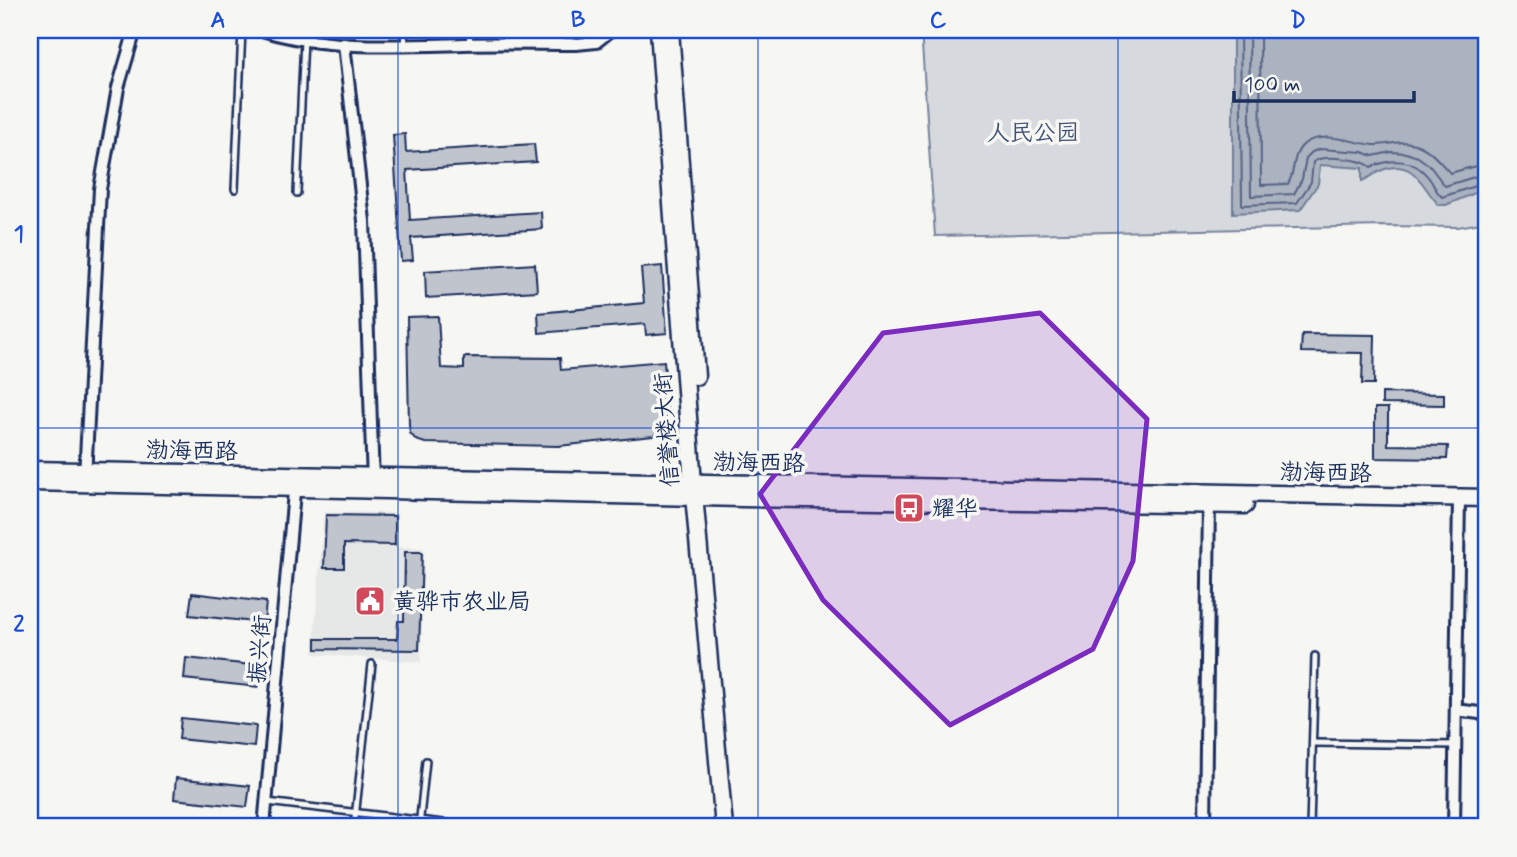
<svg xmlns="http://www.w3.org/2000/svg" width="1517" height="857" font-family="Mynerve,'LXGW WenKai TC',sans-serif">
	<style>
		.built { fill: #e6e7e7 }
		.green { fill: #d6d9dd; stroke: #78849e; stroke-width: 2 }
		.water { fill: #abb2c0; stroke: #717e99; stroke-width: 2 }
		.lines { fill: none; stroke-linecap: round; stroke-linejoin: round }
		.shore { stroke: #556385; stroke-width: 2 }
		.building { fill: #c0c4cd; stroke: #1b2f5e; stroke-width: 2 }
		.lane-casing { stroke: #1b2f5e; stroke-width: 10 }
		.street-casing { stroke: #1b2f5e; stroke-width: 16 }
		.secondary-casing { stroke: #1b2f5e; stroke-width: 21 }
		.lane { stroke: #f6f6f2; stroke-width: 5 }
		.street { stroke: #f6f6f2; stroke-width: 10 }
		.secondary { stroke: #f6f6f2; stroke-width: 16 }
		.marked { fill: #7b2cbf; fill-opacity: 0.2; stroke: #7b2cbf; stroke-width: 5; stroke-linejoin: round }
		.grid { fill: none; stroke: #1d4ed8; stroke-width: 2; stroke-opacity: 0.55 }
		.labels { text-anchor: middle; stroke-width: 7; stroke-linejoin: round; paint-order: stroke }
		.park-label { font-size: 23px; fill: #405177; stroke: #f6f6f2 }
		.street-label { font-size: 23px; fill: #1b2f5e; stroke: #f6f6f2 }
		.poi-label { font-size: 23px; fill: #1b2f5e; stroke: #f6f6f2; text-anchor: start }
		.neatline { fill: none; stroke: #1d4ed8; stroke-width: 2.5 }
		.grid-label { font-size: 23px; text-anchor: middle; font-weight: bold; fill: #1d4ed8 }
	</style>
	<rect width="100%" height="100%" fill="#f6f6f2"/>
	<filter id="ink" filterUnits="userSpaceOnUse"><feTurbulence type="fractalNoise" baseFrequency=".0143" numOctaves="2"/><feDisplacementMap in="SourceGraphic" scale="14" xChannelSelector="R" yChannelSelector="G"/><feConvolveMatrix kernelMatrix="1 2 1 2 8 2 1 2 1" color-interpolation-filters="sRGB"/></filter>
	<g filter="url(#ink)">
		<g class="built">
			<path d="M324,512L397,513L396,547L424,548L421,662L313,654Z"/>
			<path d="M1482,532H1487V716H1478Z"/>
		</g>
		<path class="green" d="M921,30H1487V222L1458,227L1383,226L935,236Z"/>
		<path class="water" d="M1233,30H1487V188L1446,205H1439C1422,188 1415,157 1382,170C1375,173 1369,178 1362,181V168L1320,165L1318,184L1300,210L1233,213Z"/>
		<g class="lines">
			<g class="shore">
				<path d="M1240,30L1242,205L1297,203L1311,182L1313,162C1324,154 1362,159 1371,167C1392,158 1414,158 1429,178C1434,185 1436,192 1442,197L1487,182"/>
				<path d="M1249,30L1251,196L1294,194L1302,179L1306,158L1312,152L1320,149L1363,152L1373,156L1391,152L1406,153L1418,157L1429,165L1445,186L1487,173"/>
				<path d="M1260,30L1261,185L1288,184C1296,171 1291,155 1304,144C1322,130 1354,143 1374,145C1392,146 1402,137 1422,147C1434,153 1441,164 1450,173L1487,163"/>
			</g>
		</g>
		<g class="building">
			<path d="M405,134L406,152L534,144L536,162L407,170L410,220L541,212L542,229L411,238L413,260L401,261L393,135Z"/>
			<path d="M535,264L537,291L426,298L425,271Z"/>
			<path d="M662,266L667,333L646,335L645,324L539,333L538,313L644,303L641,268Z"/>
			<path d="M438,316L441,368L464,369V357L560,358L561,370L664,361L667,408L664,428L653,436L558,446L425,443L416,440L410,433L409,425L407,317Z"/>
			<path d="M1302,334L1375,335L1374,384H1362L1363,353L1301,352Z"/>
			<path d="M1382,393L1444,394V405L1382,404Z"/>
			<path d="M1375,408H1388V445L1448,446L1447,459L1375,458Z"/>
			<path d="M326,515L395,516V545L344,544V568H324Z"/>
			<path d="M405,552H422L419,650L316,649V639H397L398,621H404Z"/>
			<path d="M192,593L266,602L264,623L189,615Z"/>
			<path d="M186,658L261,666L258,687L184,679Z"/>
			<path d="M181,718L256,726L254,747L179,739Z"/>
			<path d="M176,778L250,786L247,807L174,799Z"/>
		</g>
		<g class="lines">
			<g class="lane-casing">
				<g id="lane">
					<path d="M404,30L405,45"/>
					<path d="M469,30L470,44"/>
					<path d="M531,30L532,44"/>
					<path d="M235,189L242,30"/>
					<path d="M297,193L304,39"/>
					<path d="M1313,743L1456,745"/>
					<path d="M267,802L477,827"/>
					<path d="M354,827L372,664"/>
					<path d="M419,827L426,761"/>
					<path d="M1310,827L1315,656"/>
				</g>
			</g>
			<g class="street-casing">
				<g id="street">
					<path d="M262,30C327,50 397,46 464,44C501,43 539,44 576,44L596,42L611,30"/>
					<path d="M344,44L364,221L373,482"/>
					<path d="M85,477L100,189L118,88L135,30"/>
					<path d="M1456,710L1487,714"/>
					<path d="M264,827L295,481"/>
					<path d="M1205,827L1209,501"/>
					<path d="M1454,827L1459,497"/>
				</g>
			</g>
			<g class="secondary-casing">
				<g id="secondary">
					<path d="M659,30L693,484L724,827"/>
					<path d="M670,30L696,376"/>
					<path d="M30,470L1487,498"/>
					<path d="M30,482L743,498L1245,505"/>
				</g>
			</g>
			<use href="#lane" class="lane"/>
			<use href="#street" class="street"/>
			<use href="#secondary" class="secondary"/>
		</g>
	</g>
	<path class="marked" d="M1040,313L1147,419L1133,561L1093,649L950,725L823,600L760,494L883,333Z"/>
	<path class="grid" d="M398,30V827M758,30V827M1118,30V827M30,428H1487"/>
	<defs>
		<g id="bus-square" transform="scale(1.575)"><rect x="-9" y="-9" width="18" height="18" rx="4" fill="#d1495b" stroke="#f6f6f2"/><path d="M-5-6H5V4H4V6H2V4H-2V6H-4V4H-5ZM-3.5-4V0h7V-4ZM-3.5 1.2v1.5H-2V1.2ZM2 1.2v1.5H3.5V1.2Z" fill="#fff"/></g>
		<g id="civic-square" transform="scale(1.575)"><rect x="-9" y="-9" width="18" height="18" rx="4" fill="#d1495b" stroke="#f6f6f2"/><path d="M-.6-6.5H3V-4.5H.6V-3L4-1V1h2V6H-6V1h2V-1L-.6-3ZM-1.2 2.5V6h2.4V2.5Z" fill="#fff"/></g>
	</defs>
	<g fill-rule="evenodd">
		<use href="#bus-square" x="909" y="508"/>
		<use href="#civic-square" x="370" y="601"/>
	</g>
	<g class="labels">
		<g class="park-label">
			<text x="1033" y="140">人民公园</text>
		</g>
		<g class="street-label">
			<text transform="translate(666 430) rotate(-94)" y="8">信誉楼大街</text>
			<text transform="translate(192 450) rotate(1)" y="8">渤海西路</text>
			<text transform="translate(759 462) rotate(1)" y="8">渤海西路</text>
			<text transform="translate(1326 472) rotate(1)" y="8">渤海西路</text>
			<text transform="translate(259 649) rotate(-85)" y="8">振兴街</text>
		</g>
		<g class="poi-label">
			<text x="932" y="516">耀华</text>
			<text x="393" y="609">黄骅市农业局</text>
		</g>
	</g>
	<rect width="1517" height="857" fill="none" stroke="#f6f6f2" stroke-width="77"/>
	<path d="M1234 91v10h180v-10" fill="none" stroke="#1b2f5e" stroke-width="3.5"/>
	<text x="1244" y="91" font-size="21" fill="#1b2f5e" stroke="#f6f6f2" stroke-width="5" paint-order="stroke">100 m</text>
	<rect x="38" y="38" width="1440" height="780" class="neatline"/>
	<g class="grid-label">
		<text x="218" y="27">A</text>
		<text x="578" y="27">B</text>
		<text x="938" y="27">C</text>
		<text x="1298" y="27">D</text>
		<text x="19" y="241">1</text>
		<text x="19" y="631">2</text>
	</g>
</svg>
